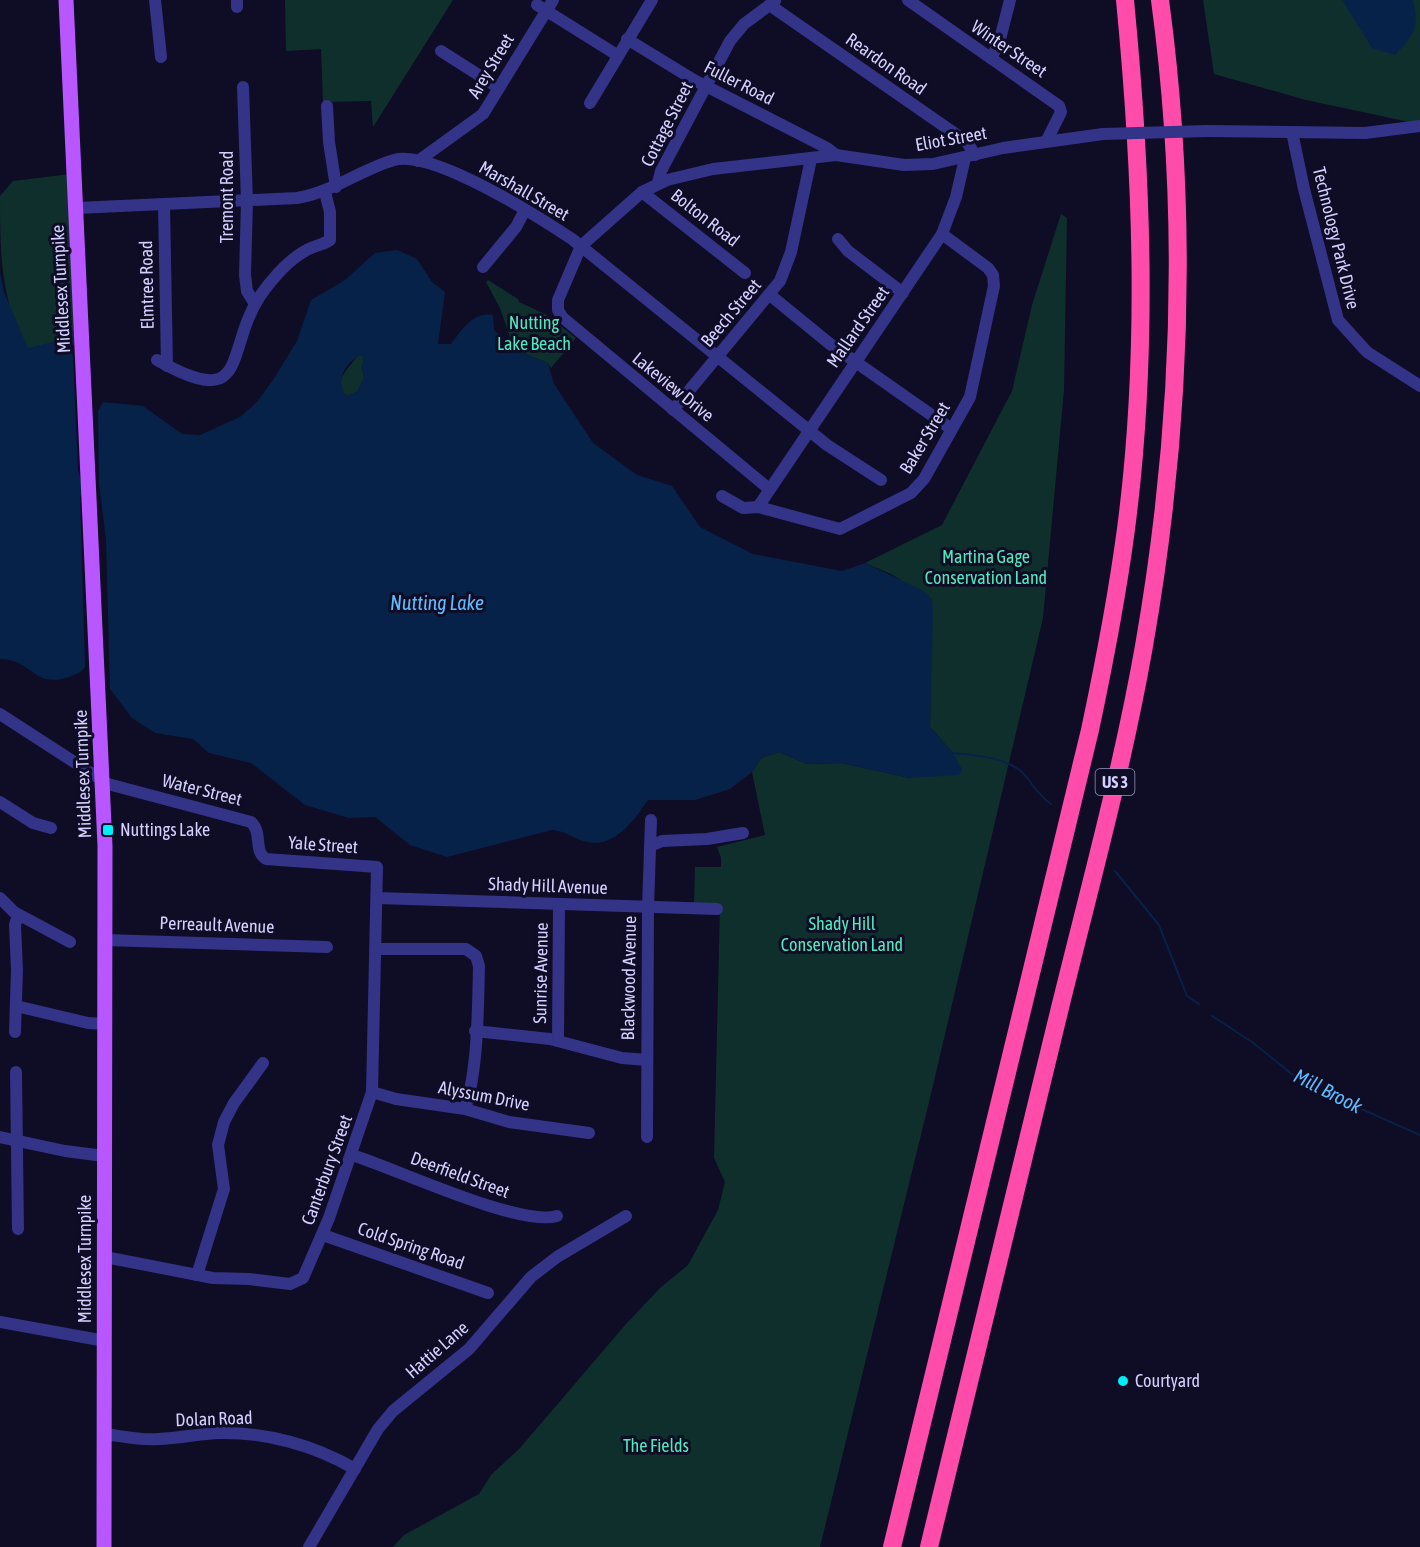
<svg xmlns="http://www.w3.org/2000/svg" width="1420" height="1547" font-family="'Asap Condensed',sans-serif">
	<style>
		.green { fill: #0f2f2d }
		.water { fill: #072249; fill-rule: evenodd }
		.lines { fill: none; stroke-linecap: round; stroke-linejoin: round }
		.stream { stroke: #072249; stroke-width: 2 }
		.minor { stroke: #338; stroke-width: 12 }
		.major { stroke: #b857ff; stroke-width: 15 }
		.highway { stroke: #ff4ba9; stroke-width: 18 }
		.minor-bridge { stroke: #338; stroke-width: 12 }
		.poi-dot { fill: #00edfb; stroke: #0f0c25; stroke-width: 2 }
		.labels { text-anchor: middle; stroke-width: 6; stroke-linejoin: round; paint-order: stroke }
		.shield { fill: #0f0c25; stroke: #9895be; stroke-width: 1.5 }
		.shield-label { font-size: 16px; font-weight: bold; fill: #d3d0ff }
		.street-label { font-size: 18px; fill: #d3d0ff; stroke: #0f0c25 }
		.park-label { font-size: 18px; fill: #51eabd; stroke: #0f0c25 }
		.poi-label { font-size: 18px; fill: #d3d0ff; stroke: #0f0c25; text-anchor: start }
		.water-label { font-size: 20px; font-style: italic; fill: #5ebcff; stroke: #0f0c25 }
	</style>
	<rect width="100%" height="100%" fill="#0f0c25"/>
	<g class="green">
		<path d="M285,0H453L373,127L371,101L323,102L321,49L286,51Z"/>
		<path d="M1203,0H1420V122L1414,123L1306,100L1214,74Z"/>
		<path d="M70,174L74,345L58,341L28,349C0,303 0,249 0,196L13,181Z"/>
		<path d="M1061,214L1067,218L1064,390L1043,618L930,1098L820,1547H393L404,1535L479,1494L491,1475L520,1448L626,1324L660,1288L688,1265L718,1210L725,1182L714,1158L720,905L694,904L695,867H721V858L717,847L765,835L752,772L761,758L779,752L807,764L841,763L910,778L953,753L930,727L932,599L891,574L865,563L942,525L1012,391L1032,305Z"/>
		<path d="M488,280L518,299L519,302L545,314L576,338L551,368L548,363L518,351L513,346L500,308L486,282Z"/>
		<path d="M361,355L364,357L362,367L364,378L357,392L346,396C333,378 348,371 357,356Z"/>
	</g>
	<g class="water">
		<path d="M1342,0H1413C1420,27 1414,35 1395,55L1372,48Z"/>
		<path d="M397,250L417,259L432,282L445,292L438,344H451C462,330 473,311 493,315L494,330L499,335L512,341L518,351L548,363L554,384L593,443L637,475L672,486L700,527L753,554L842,571L865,563L924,591L932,599L933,612L930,727L953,753L962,769L959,775L910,778L841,763L807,764L779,752L761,758L752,772L730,789L695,800H648C635,819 615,848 588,842C575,840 567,831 552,830L447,857L410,845L375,817L349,818L305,805L251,763L209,753L193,739L155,733L132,718L110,689L106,539L99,483L98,411L103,402L143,406L182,434L200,435L240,417L257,402L273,380L297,341L311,300L345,280L375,253ZM361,355L364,357L362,367L364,378L357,392L346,396C335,381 345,362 361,355Z"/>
		<path d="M0,272L4,292L28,348L58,341L70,342L73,358L78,471L83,487L80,498L85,667C81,673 76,674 69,677C32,689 33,659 0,659Z"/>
	</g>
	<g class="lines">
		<g class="stream">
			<path d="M953,753C976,755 1004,757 1022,772C1032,782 1038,796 1051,804"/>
			<path d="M1115,871L1159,925L1187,996L1199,1004"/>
			<path d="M1212,1016L1252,1042L1303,1083L1420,1135"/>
		</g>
		<g class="minor">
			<path d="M155,0L161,57"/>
			<path d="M908,0L1059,106L1061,112L1047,140"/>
			<path d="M537,5L617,55"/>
			<path d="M771,6L967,142L975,155"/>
			<path d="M237,7V0"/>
			<path d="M627,39L694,80L827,148L836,155"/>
			<path d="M441,51L499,88"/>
			<path d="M991,58L999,43L1010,0"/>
			<path d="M243,87L247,201L245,275L247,291L255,304"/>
			<path d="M590,103L652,0"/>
			<path d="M327,106L329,142L336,187"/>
			<path d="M1207,131L1365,133L1420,126"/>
			<path d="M1292,132L1304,189L1338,320L1367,352L1420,386"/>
			<path d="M418,161L483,114L553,0"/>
			<path d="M658,183L661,171L730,41L744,24L775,1"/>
			<path d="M642,192L745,273"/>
			<path d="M164,204L167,366"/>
			<path d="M77,208L297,198C333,192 360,170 394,160C432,149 539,217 572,239L827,445L881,480"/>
			<path d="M838,239L848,251L903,293"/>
			<path d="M483,267L516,227L525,210"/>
			<path d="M770,295L830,344L950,428"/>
			<path d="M157,360C251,413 224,351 260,296C272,279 287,261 305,251C313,246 323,245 330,240V212L325,192"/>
			<path d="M673,410L780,281L791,252L811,159"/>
			<path d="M768,488L562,317L558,310V300L581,246L642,192L667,180L713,169L836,155L904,165L933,164L1003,148L1103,134"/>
			<path d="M722,496L743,508L758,507L840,529L911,493L924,479L970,397L994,286L993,275L988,268L942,234"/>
			<path d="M758,507L942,234L956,197L965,158"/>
			<path d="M0,714L108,784L251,822C263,833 253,851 266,859L377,867L372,1092L329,1218L303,1278L290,1284L249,1279L213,1278L105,1257"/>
			<path d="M0,802L33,823L51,828"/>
			<path d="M650,846L662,841L707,839L743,833"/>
			<path d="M0,898L14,912L70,942"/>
			<path d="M377,898L717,909"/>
			<path d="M105,940L327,947"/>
			<path d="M376,949H466L476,956L479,966C478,1008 478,1070 465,1109"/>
			<path d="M16,1006L88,1023L105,1024"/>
			<path d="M475,1031L550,1039L622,1058L647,1060"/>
			<path d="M15,1032L17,970L15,925L18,915"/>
			<path d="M558,1041L559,905"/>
			<path d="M16,1072L18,1229"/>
			<path d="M372,1092L396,1099L465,1109L509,1122L589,1133"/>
			<path d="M0,1137L65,1151L104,1156"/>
			<path d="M647,1137L648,908L651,820"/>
			<path d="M352,1155C397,1169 519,1227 557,1216"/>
			<path d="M323,1235L488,1293"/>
			<path d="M197,1275L224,1189L218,1145L224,1122L234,1103L263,1063"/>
			<path d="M0,1322L105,1341"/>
			<path d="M105,1434C122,1436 141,1441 159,1439C179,1438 199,1434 219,1433C266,1432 314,1445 355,1469"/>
			<path d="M309,1547L378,1429L393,1411L469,1349L531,1277L557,1257L626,1216"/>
		</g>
		<path class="major" d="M66,0L105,846L104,1547"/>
		<g class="highway">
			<path d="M892,1547L1090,730C1104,664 1117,597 1126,529C1149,353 1142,176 1125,0"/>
			<path d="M929,1547C972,1370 1015,1193 1058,1016C1088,893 1122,771 1144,646C1181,434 1189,214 1160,0"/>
		</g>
		<path class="minor-bridge" d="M1103,134L1207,131"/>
	</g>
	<g class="poi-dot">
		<rect x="102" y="824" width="12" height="12" rx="3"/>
		<circle cx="1123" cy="1381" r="6"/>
	</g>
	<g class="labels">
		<rect class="shield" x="1095.5" y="769" width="39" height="26" rx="4.5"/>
		<g class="shield-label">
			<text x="1115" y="788">US 3</text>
		</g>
		<g class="street-label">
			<text transform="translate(1009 49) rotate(34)" y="6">Winter Street</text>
			<text transform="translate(886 64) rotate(35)" y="6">Reardon Road</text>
			<text transform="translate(491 66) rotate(-59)" y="6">Arey Street</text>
			<text transform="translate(739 83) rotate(27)" y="6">Fuller Road</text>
			<text transform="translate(667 124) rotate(-63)" y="6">Cottage Street</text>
			<text transform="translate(951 139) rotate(-10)" y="6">Eliot Street</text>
			<text transform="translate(524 191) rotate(30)" y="6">Marshall Street</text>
			<text transform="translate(227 197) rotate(-90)" y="6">Tremont Road</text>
			<text transform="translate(705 218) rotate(38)" y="6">Bolton Road</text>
			<text transform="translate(1336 238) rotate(76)" y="6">Technology Park Drive</text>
			<text transform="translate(147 285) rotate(-91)" y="6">Elmtree Road</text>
			<text transform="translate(61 289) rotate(-93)" y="6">Middlesex Turnpike</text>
			<text transform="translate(731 313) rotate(-50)" y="6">Beech Street</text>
			<text transform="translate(858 327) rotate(-55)" y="6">Mallard Street</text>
			<text transform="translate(673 387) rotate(39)" y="6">Lakeview Drive</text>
			<text transform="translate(925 438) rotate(-59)" y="6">Baker Street</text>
			<text transform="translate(83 774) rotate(-92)" y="6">Middlesex Turnpike</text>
			<text transform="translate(202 790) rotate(14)" y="6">Water Street</text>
			<text transform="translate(323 845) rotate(4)" y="6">Yale Street</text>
			<text transform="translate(548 886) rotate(2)" y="6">Shady Hill Avenue</text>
			<text transform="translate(217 925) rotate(2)" y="6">Perreault Avenue</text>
			<text transform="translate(541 973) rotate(-89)" y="6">Sunrise Avenue</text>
			<text transform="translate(629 978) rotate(-89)" y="6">Blackwood Avenue</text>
			<text transform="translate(484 1096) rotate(11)" y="6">Alyssum Drive</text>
			<text transform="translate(327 1170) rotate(-70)" y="6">Canterbury Street</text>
			<text transform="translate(460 1175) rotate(20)" y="6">Deerfield Street</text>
			<text transform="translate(411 1246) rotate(19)" y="6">Cold Spring Road</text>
			<text transform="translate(85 1259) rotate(-90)" y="6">Middlesex Turnpike</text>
			<text transform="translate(437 1350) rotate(-41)" y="6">Hattie Lane</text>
			<text transform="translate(214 1419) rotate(-2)" y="6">Dolan Road</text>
		</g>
		<g class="park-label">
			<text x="534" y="329">Nutting<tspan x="534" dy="21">Lake Beach</tspan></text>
			<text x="986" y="563">Martina Gage<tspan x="986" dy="21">Conservation Land</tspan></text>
			<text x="842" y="930">Shady Hill<tspan x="842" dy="21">Conservation Land</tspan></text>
			<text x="656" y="1452">The Fields</text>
		</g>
		<g class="poi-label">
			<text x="120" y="836">Nuttings Lake</text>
			<text x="1135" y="1387">Courtyard</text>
		</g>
		<g class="water-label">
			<text x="437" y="610">Nutting Lake</text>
			<text transform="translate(1328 1091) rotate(27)" y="7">Mill Brook</text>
		</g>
	</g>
</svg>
